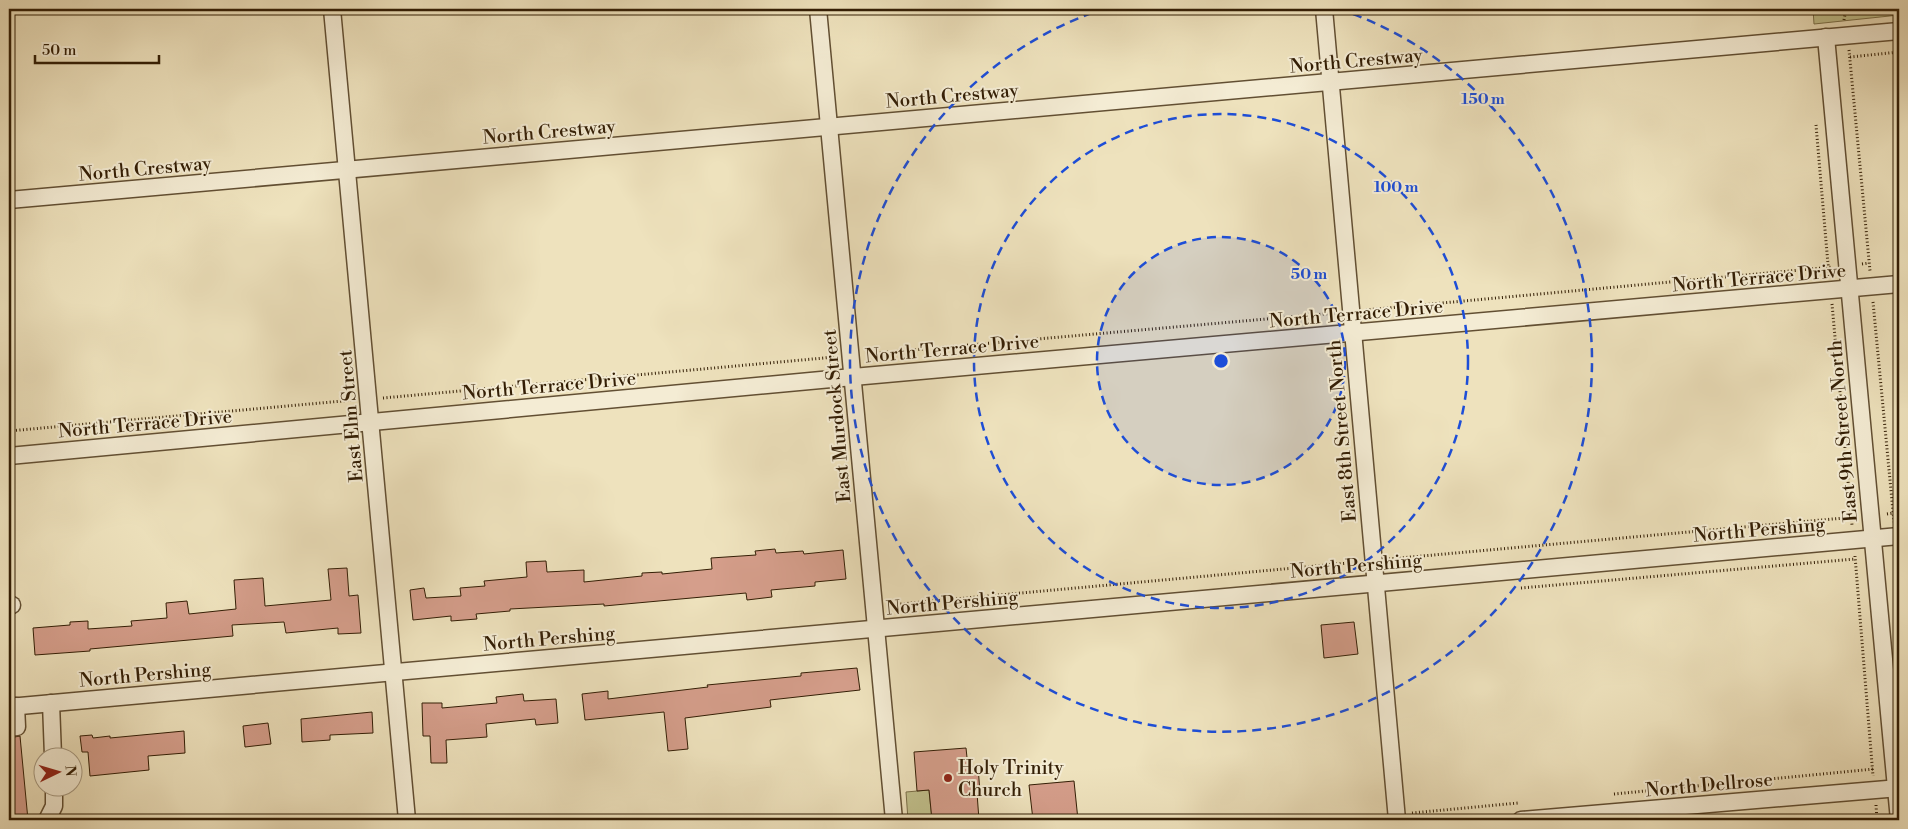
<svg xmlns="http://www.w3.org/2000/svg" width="1908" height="829" font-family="'Libre Bodoni',serif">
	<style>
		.green { fill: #c1c08c; stroke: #7a6f48 }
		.building { fill: #d59e8b; stroke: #331e05 }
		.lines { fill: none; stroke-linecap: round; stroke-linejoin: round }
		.minor-casing { stroke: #624f33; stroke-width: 19 }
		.path { stroke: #331e05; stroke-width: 3; stroke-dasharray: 1 2.5; stroke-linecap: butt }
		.minor { stroke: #f4ecd4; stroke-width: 16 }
		.ring { fill: none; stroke: #1d4ed8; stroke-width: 2.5; stroke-dasharray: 9 6 }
		.poi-dot { fill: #8f2418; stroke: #f4ecd4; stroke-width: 2 }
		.labels { text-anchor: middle; stroke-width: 4; stroke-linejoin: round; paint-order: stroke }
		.street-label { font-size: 19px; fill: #331e05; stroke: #f4ecd4 }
		.poi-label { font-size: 19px; fill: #331e05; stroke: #f4ecd4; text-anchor: start }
		.centre { fill: #1d4ed8; stroke: #f4ecd4; stroke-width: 2.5 }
		.ring-label { font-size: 15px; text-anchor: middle; font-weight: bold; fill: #1d4ed8; stroke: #f4ecd4; stroke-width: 4; stroke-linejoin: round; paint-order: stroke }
	</style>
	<rect width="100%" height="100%" fill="#eee2bd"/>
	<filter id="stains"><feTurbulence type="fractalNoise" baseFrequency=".004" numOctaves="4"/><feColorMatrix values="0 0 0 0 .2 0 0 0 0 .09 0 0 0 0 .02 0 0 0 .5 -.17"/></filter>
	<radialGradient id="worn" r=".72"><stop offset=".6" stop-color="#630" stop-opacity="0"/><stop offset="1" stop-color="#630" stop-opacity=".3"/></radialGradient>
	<g class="green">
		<path d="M1813,9H1899V15L1814,24Z"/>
		<path d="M929,790L932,820H908L906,792Z"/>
	</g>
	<g class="building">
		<path d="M775,549L776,553L803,551L804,554L843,550L846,579L815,582V586L771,590L772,597L747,600L746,593L604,606V604L510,609V611L476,614L477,619L451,621V616L413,620L410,590L424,588L426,598L461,596L460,588L485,586L484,581L527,577L526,562L546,561L547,572L584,570V582L642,576V573L662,572V574L712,569L711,558L756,555L755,551Z"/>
		<path d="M347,568L349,596L358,595L361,633L338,634V628L286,633L284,622L232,625L233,636L90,649V651L35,655L33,628L70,625V622L88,621V629L132,626L131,621L167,618L166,603L187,601L189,614L236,609L234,580L263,578L265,606L331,600L328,569Z"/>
		<path d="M1354,622L1358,654L1324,658L1321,625Z"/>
		<path d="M857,668L860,690L770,700L771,707L685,718L688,749L668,751L664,712L585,720L582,694L608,691V699L708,687L707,685L801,676V673Z"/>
		<path d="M523,694L524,701L556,699L558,723L536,725L535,719L486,724L487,737L446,740L447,763H431L430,736H423L422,703H442V708L497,703L496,697Z"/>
		<path d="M372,712L373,733L330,735V740L302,742L301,719Z"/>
		<path d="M268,723L271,744L245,747L243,726Z"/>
		<path d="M184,731L185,753L148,756L149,770L90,776L88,752H82L80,736L92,735L93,738L110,736V738Z"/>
		<path d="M20,736L28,820H9V738Z"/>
		<path d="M966,748L968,767L978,766L980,793H977L979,820H932L929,790L917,791L914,752Z"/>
		<path d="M1074,781L1078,820H1033L1029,785Z"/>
	</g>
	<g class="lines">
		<g class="minor-casing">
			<g id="minor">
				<path d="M332,9L407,820"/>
				<path d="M818,9L894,820"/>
				<path d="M1324,9L1397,820"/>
				<path d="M1826,37L1899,820"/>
				<path d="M9,200L1899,31"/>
				<path d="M9,456L853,377L1899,284"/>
				<path d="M9,605H12"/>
				<path d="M51,703L53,756"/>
				<path d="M9,707L1899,536"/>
				<path d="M9,728L17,727L16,706"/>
				<path d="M47,820L54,806V786"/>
				<path d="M1521,820L1899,788"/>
			</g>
		</g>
		<g class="path">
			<path d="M1844,20L1846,9"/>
			<path d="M1849,50L1870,271"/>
			<path d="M1850,57L1899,52"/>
			<path d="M1816,125L1829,276"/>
			<path d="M1862,264L1869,263"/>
			<path d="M1873,302L1894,522"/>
			<path d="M1832,304L1852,525"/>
			<path d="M1366,310L1833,267"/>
			<path d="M866,354L1335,313"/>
			<path d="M383,398L835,357"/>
			<path d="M9,431L354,400"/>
			<path d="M1887,514L1899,512"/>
			<path d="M1897,551L1899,577"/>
			<path d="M1855,556L1873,776"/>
			<path d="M1389,559L1855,517"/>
			<path d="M1521,588L1855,559"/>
			<path d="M890,605L1360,562"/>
			<path d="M1614,794L1874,769"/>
			<path d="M1876,805L1877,820"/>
			<path d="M1412,813L1518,803"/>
			<path d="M1732,820L1746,819"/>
		</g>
		<use href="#minor" class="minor"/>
	</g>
	<circle cx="1221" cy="361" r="124" fill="#1d4ed8" fill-opacity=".12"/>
	<g class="ring">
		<circle cx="1221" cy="361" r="124"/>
		<circle cx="1221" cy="361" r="247"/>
		<path d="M1339 9A371 371 0 1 1 1103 9"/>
	</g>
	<circle class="poi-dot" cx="948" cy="778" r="5"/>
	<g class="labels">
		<g class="street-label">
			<text transform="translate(1356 60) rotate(-5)" y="7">North Crestway</text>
			<text transform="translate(952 95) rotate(-5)" y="7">North Crestway</text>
			<text transform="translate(549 131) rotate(-5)" y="7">North Crestway</text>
			<text transform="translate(145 168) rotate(-5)" y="7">North Crestway</text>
			<text transform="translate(1759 277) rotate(-5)" y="7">North Terrace Drive</text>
			<text transform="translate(1356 313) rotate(-5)" y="7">North Terrace Drive</text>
			<text transform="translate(952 348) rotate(-5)" y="7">North Terrace Drive</text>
			<text transform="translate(549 385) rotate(-5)" y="7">North Terrace Drive</text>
			<text transform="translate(350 416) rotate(-95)" y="7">East Elm Street</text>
			<text transform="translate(836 416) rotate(-95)" y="7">East Murdock Street</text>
			<text transform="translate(145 423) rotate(-5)" y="7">North Terrace Drive</text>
			<text transform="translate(1341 431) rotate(-95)" y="7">East 8th Street North</text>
			<text transform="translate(1842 431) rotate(-95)" y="7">East 9th Street North</text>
			<text transform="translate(1759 529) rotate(-5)" y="7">North Pershing</text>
			<text transform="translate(1356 565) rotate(-5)" y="7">North Pershing</text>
			<text transform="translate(952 602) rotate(-5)" y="7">North Pershing</text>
			<text transform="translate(549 638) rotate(-5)" y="7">North Pershing</text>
			<text transform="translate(145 674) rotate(-5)" y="7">North Pershing</text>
			<text transform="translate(1709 784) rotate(-5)" y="7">North Dellrose</text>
		</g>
		<g class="poi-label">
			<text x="958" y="774">Holy Trinity<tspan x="958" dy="22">Church</tspan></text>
		</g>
	</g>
	<circle cx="1221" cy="361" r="8" class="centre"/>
	<g class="ring-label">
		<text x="1483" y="104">150 m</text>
		<text x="1396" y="192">100 m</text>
		<text x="1309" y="279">50 m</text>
	</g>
	<rect width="1908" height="829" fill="none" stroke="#eee2bd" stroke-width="30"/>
	<rect x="10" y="10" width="1888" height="809" fill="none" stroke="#331e05" stroke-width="2.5"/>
	<rect x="15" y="15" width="1878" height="799" fill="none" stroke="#331e05"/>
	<g transform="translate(58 772) rotate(85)"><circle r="24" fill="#f4ecd4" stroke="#a79a81"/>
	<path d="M0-4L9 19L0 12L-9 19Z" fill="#8f2418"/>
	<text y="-8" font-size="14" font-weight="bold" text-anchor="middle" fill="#331e05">N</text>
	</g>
	<path d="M35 55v8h124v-8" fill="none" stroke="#331e05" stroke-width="2.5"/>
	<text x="42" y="55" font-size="15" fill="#331e05" stroke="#f4ecd4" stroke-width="4" paint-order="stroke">50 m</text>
	<rect width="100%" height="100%" filter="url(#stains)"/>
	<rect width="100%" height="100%" fill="url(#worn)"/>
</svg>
